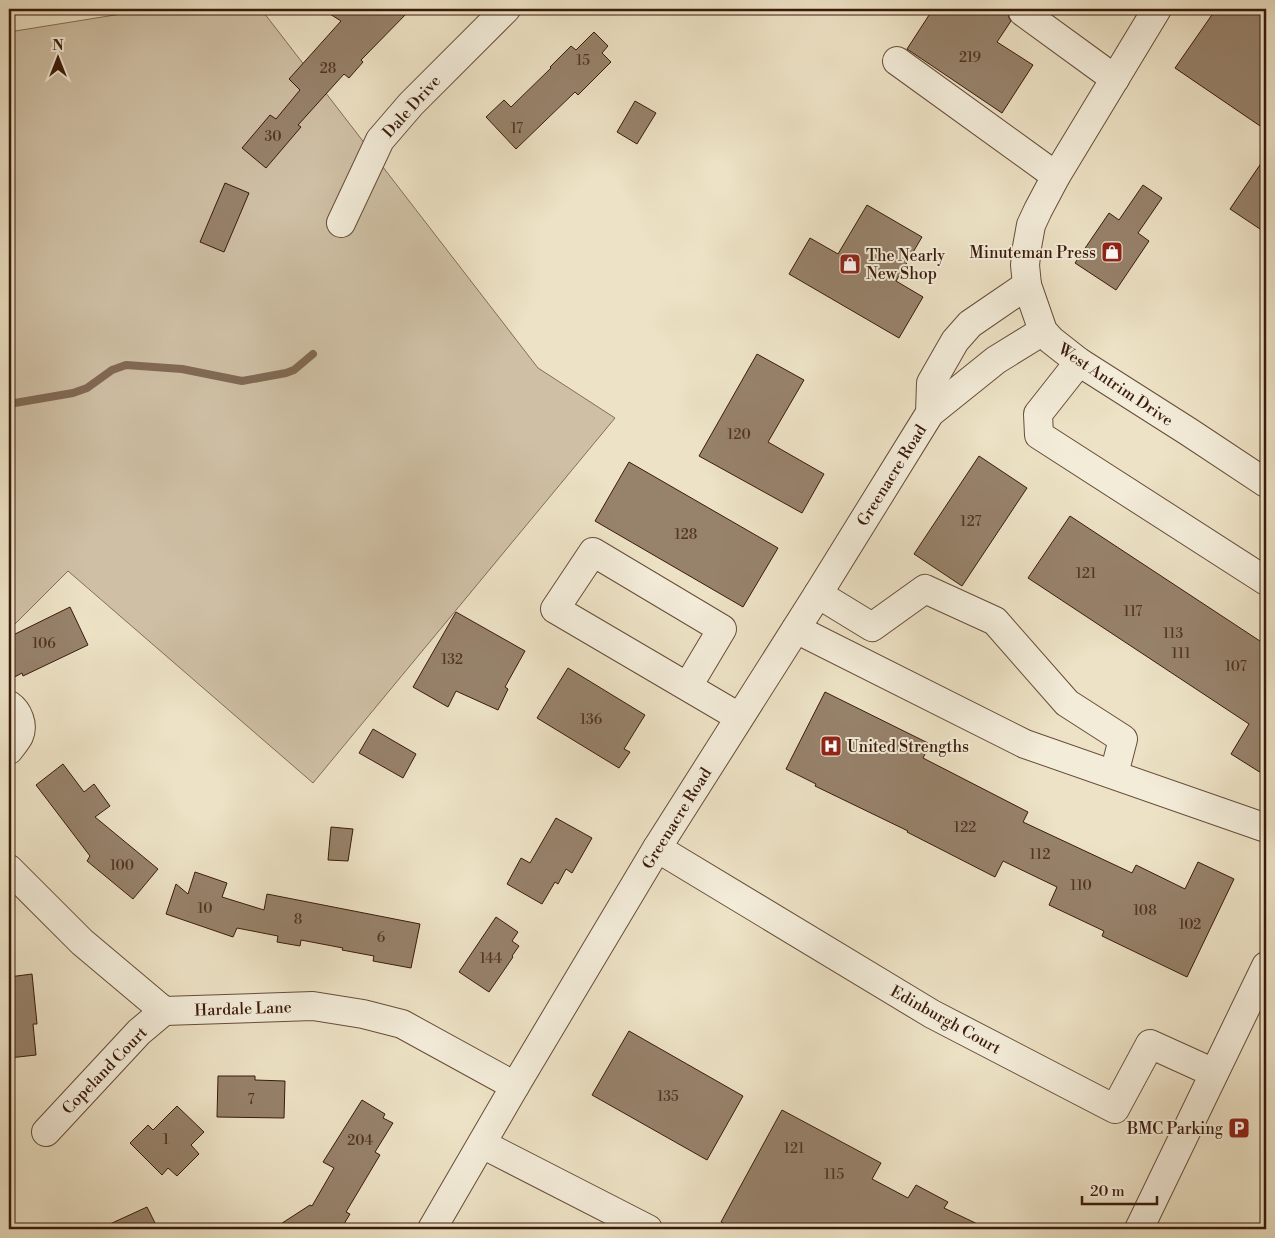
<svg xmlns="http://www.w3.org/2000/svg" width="1275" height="1238" font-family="'Libre Bodoni',serif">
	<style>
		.green { fill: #cfc0a5; stroke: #846d58 }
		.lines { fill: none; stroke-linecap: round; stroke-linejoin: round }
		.stream { stroke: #816954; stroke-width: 8 }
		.building { fill: #97826b; stroke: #3a1a0a }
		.minor-casing { stroke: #674c39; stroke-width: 30 }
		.minor { stroke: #f3ecd9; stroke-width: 28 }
		.labels { text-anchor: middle; stroke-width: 4; stroke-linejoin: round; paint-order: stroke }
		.number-label { font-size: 14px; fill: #513422 }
		.street-label { font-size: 16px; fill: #3a1a0a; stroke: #f3ecd9 }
		.poi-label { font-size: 16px; fill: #3a1a0a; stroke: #f3ecd9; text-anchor: end }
	</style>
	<rect width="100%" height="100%" fill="#ede2c5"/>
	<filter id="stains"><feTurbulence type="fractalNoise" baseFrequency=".004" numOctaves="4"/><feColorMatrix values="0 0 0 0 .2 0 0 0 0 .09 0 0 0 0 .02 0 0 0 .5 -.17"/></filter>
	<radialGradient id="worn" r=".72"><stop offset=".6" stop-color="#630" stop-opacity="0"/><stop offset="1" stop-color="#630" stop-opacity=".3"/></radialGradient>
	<path class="green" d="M152,9H261L538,368L615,418L313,783L68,571L9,630V32Z"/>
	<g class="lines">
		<path class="stream" d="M9,404L73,393L87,388L112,370L126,365L182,369L242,381L286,373L294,370L313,354"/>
	</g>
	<g class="building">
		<path d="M322,9H411L361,60L363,62L349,78L344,74L298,125L301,127L266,168L242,148L270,115L276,119L300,90L289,79L341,21Z"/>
		<path d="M933,9H1008L1009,18L1011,21L997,42L1033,65L1002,113L907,49Z"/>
		<path d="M1216,9H1266V130L1175,68Z"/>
		<path d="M594,32L608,46L602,53L611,62L578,95L575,92L516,149L486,117L504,100L511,107L551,68L550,67L571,46L576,50Z"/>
		<path d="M635,101L656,113L637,144L617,132Z"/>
		<path d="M1266,156V233L1230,209Z"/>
		<path d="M225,183L249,193L224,252L200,242Z"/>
		<path d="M1143,185L1162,198L1138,233L1149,241L1116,290L1075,263L1109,213L1119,220Z"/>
		<path d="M867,205L922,237L896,281L923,297L899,338L789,274L810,238L838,254Z"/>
		<path d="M757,354L804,380L768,442L824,474L802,513L699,456Z"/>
		<path d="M979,456L1027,488L962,586L914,554Z"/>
		<path d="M629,462L778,548L743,607L595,521Z"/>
		<path d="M1070,516L1266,645V776L1231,754L1249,724L1028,578Z"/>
		<path d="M70,607L88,645L23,676L22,673L9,680V637Z"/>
		<path d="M456,612L525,651L505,687L508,689L498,710L456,691L448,707L413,687Z"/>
		<path d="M568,668L645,715L624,749L630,752L619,768L537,718Z"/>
		<path d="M825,692L930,744L923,758L1028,812L1023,822L1132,873L1136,865L1185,889L1198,862L1234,879L1187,977L1102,936L1104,931L1049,905L1057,887L1003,861L995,877L907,832L908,831L815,786L816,784L786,769Z"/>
		<path d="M373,729L416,754L403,778L359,753Z"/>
		<path d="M63,764L84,792L94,784L110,806L95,817L158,869L133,899L87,861L90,856L36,785Z"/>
		<path d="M556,818L592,838L572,873L566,869L558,884L555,882L542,904L507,884L521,858L530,863Z"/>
		<path d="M331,827L353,829L348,861L328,860Z"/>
		<path d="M195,872L227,883L222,897L264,910L267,894L420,924L411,968L373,961L374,956L342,950L343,948L301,940L300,946L277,942L278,936L237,928L233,937L166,914L176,884L188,894Z"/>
		<path d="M496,917L518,932L512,941L519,946L512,956L513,957L489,992L459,972Z"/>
		<path d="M32,974L37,1024H33L36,1055L9,1058V977Z"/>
		<path d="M629,1031L743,1096L707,1160L592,1095Z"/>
		<path d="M218,1076H255V1080L285,1081L284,1118L217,1117Z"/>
		<path d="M362,1100L385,1114L383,1118L393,1123L375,1152L380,1155L346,1212L350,1214L341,1229H273L310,1205L312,1206L334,1168L323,1162Z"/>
		<path d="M177,1106L204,1132L191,1145L199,1154L177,1176L168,1168L162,1175L130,1143L148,1125L153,1130Z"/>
		<path d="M782,1110L881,1163L872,1179L908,1198L916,1185L948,1202L944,1208L988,1229H734L721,1222Z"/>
		<path d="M147,1207L158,1229H99Z"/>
	</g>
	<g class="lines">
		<g class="minor-casing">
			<g id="minor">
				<path d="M1157,9L1056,176L1038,210L1031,225L1027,247L1025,265L1027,285L1043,331L1051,340L1079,362L1189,432L1266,483"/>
				<path d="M1023,12L1115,79"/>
				<path d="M897,61L1056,176"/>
				<path d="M341,223L380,140L411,104L506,9"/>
				<path d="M1079,362L1038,414L1039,435L1266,581"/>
				<path d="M930,413L931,383L955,341L970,324L1027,285"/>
				<path d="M818,594L872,627L925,589L995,621L1067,703L1123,739L1114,774"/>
				<path d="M796,629L1025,744L1266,828"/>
				<path d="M688,686L722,629L593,552L555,609L739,717"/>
				<path d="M9,705C18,711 24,725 19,736C17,740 12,746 9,750"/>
				<path d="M657,848L932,1014L1115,1109L1150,1044L1214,1073"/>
				<path d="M9,869L82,942L164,1011L313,1006L363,1014L402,1024L515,1086"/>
				<path d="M46,1132L139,1032L164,1011"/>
				<path d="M482,1144L648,1229"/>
				<path d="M432,1229L515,1086L657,848L818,594L930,413L996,360L1043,331"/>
				<path d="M1139,1229L1266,966"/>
			</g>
		</g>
		<use href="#minor" class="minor"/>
	</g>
	<defs>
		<g id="shop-square" transform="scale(1.125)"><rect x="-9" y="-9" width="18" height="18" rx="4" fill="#8f2418" stroke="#f3ecd9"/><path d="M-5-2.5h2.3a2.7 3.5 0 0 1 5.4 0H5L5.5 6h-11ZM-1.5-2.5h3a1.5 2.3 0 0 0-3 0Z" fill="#fff"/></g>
		<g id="hospital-square" transform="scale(1.125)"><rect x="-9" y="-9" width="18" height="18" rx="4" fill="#8f2418" stroke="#f3ecd9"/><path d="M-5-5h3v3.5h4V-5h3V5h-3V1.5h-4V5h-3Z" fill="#fff"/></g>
		<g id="parking-square" transform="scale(1.125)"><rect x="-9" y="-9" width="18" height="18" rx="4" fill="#8f2418" stroke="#f3ecd9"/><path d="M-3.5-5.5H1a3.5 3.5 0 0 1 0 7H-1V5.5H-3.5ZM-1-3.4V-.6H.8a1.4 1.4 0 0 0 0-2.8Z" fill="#fff"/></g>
	</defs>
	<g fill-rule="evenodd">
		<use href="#shop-square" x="1112" y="252"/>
		<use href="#shop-square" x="850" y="264"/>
		<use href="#hospital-square" x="831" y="746"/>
		<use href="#parking-square" x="1239" y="1128"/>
	</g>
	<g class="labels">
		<g class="number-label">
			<text x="970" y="62">219</text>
			<text x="583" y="65">15</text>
			<text x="328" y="73">28</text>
			<text x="517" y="133">17</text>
			<text x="273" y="141">30</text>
			<text x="739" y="439">120</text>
			<text x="971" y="526">127</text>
			<text x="686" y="539">128</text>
			<text x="1086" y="578">121</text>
			<text x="1133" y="616">117</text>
			<text x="1173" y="638">113</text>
			<text x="44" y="648">106</text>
			<text x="1181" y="658">111</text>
			<text x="452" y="664">132</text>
			<text x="1236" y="671">107</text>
			<text x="591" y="724">136</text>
			<text x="965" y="832">122</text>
			<text x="1040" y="859">112</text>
			<text x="122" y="870">100</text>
			<text x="1081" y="890">110</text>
			<text x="205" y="913">10</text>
			<text x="1145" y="915">108</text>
			<text x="298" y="924">8</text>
			<text x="1190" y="929">102</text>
			<text x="381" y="942">6</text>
			<text x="491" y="963">144</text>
			<text x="668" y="1101">135</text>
			<text x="251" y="1104">7</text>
			<text x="166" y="1144">1</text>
			<text x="360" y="1145">204</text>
			<text x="794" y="1153">121</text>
			<text x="834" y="1179">115</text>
		</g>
		<g class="street-label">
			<text transform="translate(411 106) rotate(-48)" y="6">Dale Drive</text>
			<text transform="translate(1116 384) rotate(34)" y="6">West Antrim Drive</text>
			<text transform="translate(891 475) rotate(-58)" y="6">Greenacre Road</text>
			<text transform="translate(676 818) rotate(-58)" y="6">Greenacre Road</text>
			<text transform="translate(243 1008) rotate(-2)" y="6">Hardale Lane</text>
			<text transform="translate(946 1019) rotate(29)" y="6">Edinburgh Court</text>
			<text transform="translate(104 1070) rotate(-46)" y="6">Copeland Court</text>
		</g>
		<g class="poi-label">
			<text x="1096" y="258">Minuteman Press</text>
			<text x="866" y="261" text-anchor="start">The Nearly<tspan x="866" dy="18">New Shop</tspan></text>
			<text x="847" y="752" text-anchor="start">United Strengths</text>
			<text x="1223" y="1134">BMC Parking</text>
		</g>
	</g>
	<rect width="1275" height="1238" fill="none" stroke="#ede2c5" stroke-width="30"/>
	<rect x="10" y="10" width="1255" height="1218" fill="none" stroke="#3a1a0a" stroke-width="2.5"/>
	<rect x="15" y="15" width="1245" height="1208" fill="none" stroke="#3a1a0a"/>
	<g transform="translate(58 58)" stroke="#f3ecd9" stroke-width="4" paint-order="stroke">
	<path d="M0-4L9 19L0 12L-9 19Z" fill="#3a1a0a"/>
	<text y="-8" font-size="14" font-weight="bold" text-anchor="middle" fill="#3a1a0a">N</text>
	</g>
	<path d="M1082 1196v8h75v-8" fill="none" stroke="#3a1a0a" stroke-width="2.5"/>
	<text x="1090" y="1196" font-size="15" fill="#3a1a0a" stroke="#f3ecd9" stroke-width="4" paint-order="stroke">20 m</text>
	<rect width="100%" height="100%" filter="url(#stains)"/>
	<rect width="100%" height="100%" fill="url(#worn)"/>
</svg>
